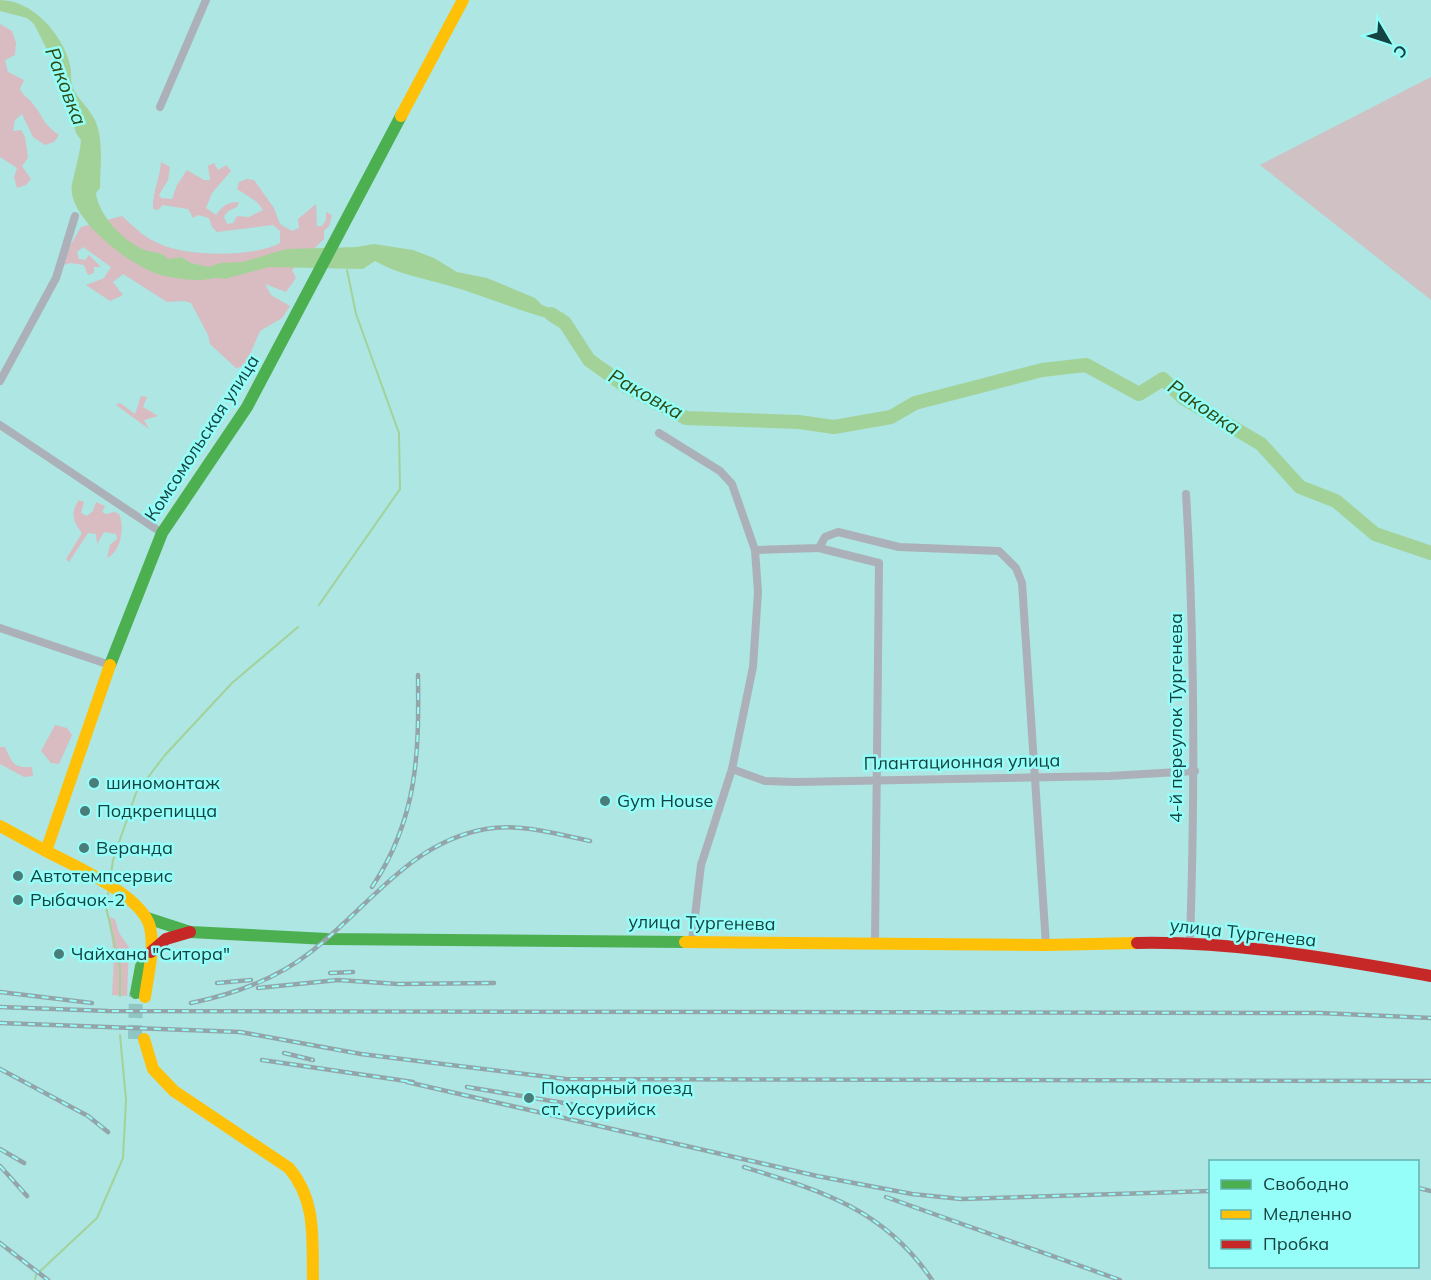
<svg xmlns="http://www.w3.org/2000/svg" width="1431" height="1280" font-family="Mulish,sans-serif">
	<style>
		.green { fill: #d0c1c4 }
		.forest { fill: #d8bcc1 }
		.water { fill: #a3d299 }
		.lines { fill: none; stroke-linecap: round; stroke-linejoin: round }
		.stream { stroke: #a3d299; stroke-width: 2 }
		.river { stroke: #a3d299; stroke-width: 14 }
		.primary-tunnel { stroke: #8fc5c3; stroke-width: 14; stroke-dasharray: 14 7; stroke-linecap: butt }
		.street { stroke: #acb0b8; stroke-width: 8 }
		.fast { stroke: #4caf50; stroke-width: 12 }
		.slow { stroke: #ffc107; stroke-width: 12 }
		.jam { stroke: #c62828; stroke-width: 12 }
		.rail-casing { stroke: #93a5a9; stroke-width: 4.5 }
		.rail { stroke: #95fef9; stroke-width: 2; stroke-dasharray: 7; stroke-linecap: butt }
		.poi-dot { fill: #4a7c7a; stroke: #95fef9; stroke-width: 2 }
		.labels { text-anchor: middle; stroke-width: 5; stroke-linejoin: round; paint-order: stroke }
		.street-label { font-size: 18px; fill: #154341; stroke: #95fef9 }
		.poi-label { font-size: 18px; fill: #154341; stroke: #95fef9; text-anchor: start }
		.water-label { font-size: 20px; font-style: italic; fill: #2f4a11; stroke: #95fef9 }
	</style>
	<rect width="100%" height="100%" fill="#ade6e3"/>
	<path class="green" d="M1431,77V300L1260,165Z"/>
	<g class="forest">
		<path d="M0,24L12,31L16,43L15,55L5,60L8,72L24,80L20,89C23,96 29,98 33,104C45,119 41,122 59,135L54,142L45,145L33,137L22,114L15,120L13,131L21,130L25,137L28,158L22,166L31,179L26,185L17,188L14,177L17,168L0,157Z"/>
		<path d="M161,162L170,167L168,180L159,195L161,198L172,199L177,185L187,170L204,180H210L208,166L214,163L218,170L226,165L231,171L212,193L206,208L216,215C222,206 227,202 239,202L237,207L228,211L224,216L227,224L233,223L237,216L249,217L263,210L257,202L237,189L239,182L247,179L254,180L274,208L280,224L292,231L299,228L298,219L316,204L317,226H322L326,220V212L332,215L329,226L324,231V239L292,270L296,278L286,292L265,284L271,295L290,306L282,318L260,331L245,366L236,368L210,344L208,335L191,303L184,301L167,302L123,274L113,282L123,295L110,301L86,285L104,278L111,267L83,247L77,252L79,259L85,260L89,255L101,267H94V273L88,275L84,265L70,263L64,265L68,249L81,227L122,216C134,227 145,238 160,244C187,257 255,257 280,243V231L273,225L217,232L212,227L209,218L198,215L193,218L188,209L163,205L158,210L153,209C152,193 160,178 161,162Z"/>
		<path d="M141,396L147,397L143,407L158,416L144,420L149,429L116,405L120,403L135,414Z"/>
		<path d="M79,500L84,502L81,513L87,516L93,511L96,502L105,506L102,512L106,514L114,512L119,514C125,527 121,552 107,558L110,545L117,539L116,534L104,532L97,544L96,534L88,533L69,562L66,559L82,533C73,522 70,512 79,500Z"/>
		<path d="M55,725L67,728L72,735L59,764L51,763L41,751Z"/>
		<path d="M0,747H5C13,765 14,768 32,767L33,776L24,777L0,764Z"/>
		<path d="M109,917L115,919L119,933L129,947L127,996L112,995L114,958Z"/>
	</g>
	<path class="water" d="M0,0C33,0 63,35 70,65C72,73 70,81 73,88C78,99 86,105 92,115C105,134 100,166 100,188L96,193C98,215 125,244 148,251C157,253 161,252 168,259L181,257L191,263L209,267L220,263L243,262L286,249L357,247L374,244L413,250L434,258L457,272L487,278L535,298L542,305L565,314V323C525,314 489,297 450,286C424,278 399,275 375,261L363,269L269,267L224,279C216,276 206,281 197,280C187,280 175,278 165,276C136,271 65,218 72,184C75,170 80,154 81,140L76,133L68,101L61,88V77L34,24L27,18L0,11Z"/>
	<g class="lines">
		<g class="stream">
			<path d="M319,605L400,489L399,433L356,314L347,270"/>
			<path d="M110,881L113,860L136,793L165,755L232,683L298,627"/>
			<path d="M108,893L106,907L120,968V996"/>
			<path d="M35,1280L36,1275L97,1218L123,1158L126,1100L120,1035"/>
		</g>
		<path class="river" d="M551,314L565,323L589,360L624,385L686,418L799,422L834,427L891,417L915,403L1042,370L1086,365L1139,394L1163,379L1183,398L1261,444L1300,487L1336,501L1375,534L1431,553"/>
		<path class="primary-tunnel" d="M135,1039L136,993"/>
		<g class="street">
			<path d="M160,107L206,0"/>
			<path d="M0,381L56,278L75,216"/>
			<path d="M0,425L162,533"/>
			<path d="M659,433L720,471L732,484L755,550L758,592L753,667L732,769L701,865L692,941"/>
			<path d="M1186,494C1195,644 1195,792 1190,942"/>
			<path d="M819,548L879,563L875,944"/>
			<path d="M755,550L819,548L825,537L838,532L899,547L999,551L1016,568L1022,583L1046,945"/>
			<path d="M0,628L110,665"/>
			<path d="M732,769L765,781L797,782L1110,776L1195,771"/>
		</g>
		<g class="fast">
			<path d="M110,665L162,533L247,407L401,116"/>
			<path d="M147,918L190,932L327,939L685,942"/>
			<path d="M136,993L141,966"/>
		</g>
		<g class="slow">
			<path d="M401,116L463,0"/>
			<path d="M110,665L46,851C74,866 142,895 150,927C155,950 148,974 145,997"/>
			<path d="M0,826L46,851"/>
			<path d="M685,942L1046,945L1137,943"/>
			<path d="M144,1039L153,1069L174,1091L289,1168C317,1201 312,1239 313,1280"/>
		</g>
		<g class="jam">
			<path d="M1137,943C1235,941 1334,959 1431,976"/>
			<path d="M151,952L166,939L190,932"/>
		</g>
		<g class="rail-casing">
			<g id="rail">
				<path d="M372,887C418,818 419,754 418,675"/>
				<path d="M330,973L353,972"/>
				<path d="M217,983L251,980"/>
				<path d="M258,988L338,980L398,984L494,983"/>
				<path d="M0,992L92,1003"/>
				<path d="M191,1003C235,994 277,979 312,951C369,907 410,842 486,829C520,823 556,834 590,841"/>
				<path d="M0,1007L108,1011L1320,1013L1431,1018"/>
				<path d="M0,1023L240,1032L361,1054L566,1079L1431,1081"/>
				<path d="M284,1053L313,1060"/>
				<path d="M262,1060L413,1082"/>
				<path d="M0,1069L88,1116L108,1132"/>
				<path d="M407,1082L817,1176L912,1194L961,1199L1210,1191"/>
				<path d="M467,1087L606,1110"/>
				<path d="M0,1149L24,1163"/>
				<path d="M0,1166L27,1196"/>
				<path d="M744,1167C822,1191 884,1209 932,1280"/>
				<path d="M1418,1188L1431,1191"/>
				<path d="M886,1197L1120,1280"/>
				<path d="M0,1243L48,1280"/>
			</g>
		</g>
		<use href="#rail" class="rail"/>
	</g>
	<g class="poi-dot">
		<circle cx="94" cy="783" r="6"/>
		<circle cx="605" cy="801" r="6"/>
		<circle cx="85" cy="811" r="6"/>
		<circle cx="84" cy="848" r="6"/>
		<circle cx="18" cy="876" r="6"/>
		<circle cx="18" cy="900" r="6"/>
		<circle cx="59" cy="954" r="6"/>
		<circle cx="529" cy="1098" r="6"/>
	</g>
	<g class="labels">
		<g class="street-label">
			<text transform="translate(202 438) rotate(-57)" y="6">Комсомольская улица</text>
			<text transform="translate(1176 718) rotate(-90)" y="6">4-й переулок Тургенева</text>
			<text transform="translate(962 762) rotate(-1)" y="6">Плантационная улица</text>
			<text transform="translate(702 923) rotate(1)" y="6">улица Тургенева</text>
			<text transform="translate(1243 933) rotate(6)" y="6">улица Тургенева</text>
		</g>
		<g class="poi-label">
			<text x="106" y="789">шиномонтаж</text>
			<text x="617" y="807">Gym House</text>
			<text x="97" y="817">Подкрепицца</text>
			<text x="96" y="854">Веранда</text>
			<text x="30" y="882">Автотемпсервис</text>
			<text x="30" y="906">Рыбачок-2</text>
			<text x="71" y="960">Чайхана "Ситора"</text>
			<text x="541" y="1094">Пожарный поезд<tspan x="541" dy="21">ст. Уссурийск</tspan></text>
		</g>
		<g class="water-label">
			<text transform="translate(66 86) rotate(69)" y="7">Раковка</text>
			<text transform="translate(646 394) rotate(29)" y="7">Раковка</text>
			<text transform="translate(1204 407) rotate(34)" y="7">Раковка</text>
		</g>
	</g>
	<rect x="1209" y="1160" width="210" height="108" fill="#95fef9" stroke="#62b3af" stroke-width="1.5"/>
	<rect x="1221" y="1180" width="30" height="9" fill="#4caf50" stroke="#62b3af" stroke-width="1.5"/>
	<text x="1263" y="1190" font-size="18" fill="#154341">Свободно</text>
	<rect x="1221" y="1210" width="30" height="9" fill="#ffc107" stroke="#62b3af" stroke-width="1.5"/>
	<text x="1263" y="1220" font-size="18" fill="#154341">Медленно</text>
	<rect x="1221" y="1240" width="30" height="9" fill="#c62828" stroke="#62b3af" stroke-width="1.5"/>
	<text x="1263" y="1250" font-size="18" fill="#154341">Пробка</text>
	<g transform="translate(1389 42) rotate(129)" stroke="#95fef9" stroke-width="4.5" paint-order="stroke">
	<path d="M0-4.5L10 22L0 15L-10 22Z" fill="#154341"/>
	<text y="-9" font-size="16" font-weight="bold" text-anchor="middle" fill="#154341">С</text>
	</g>
</svg>
